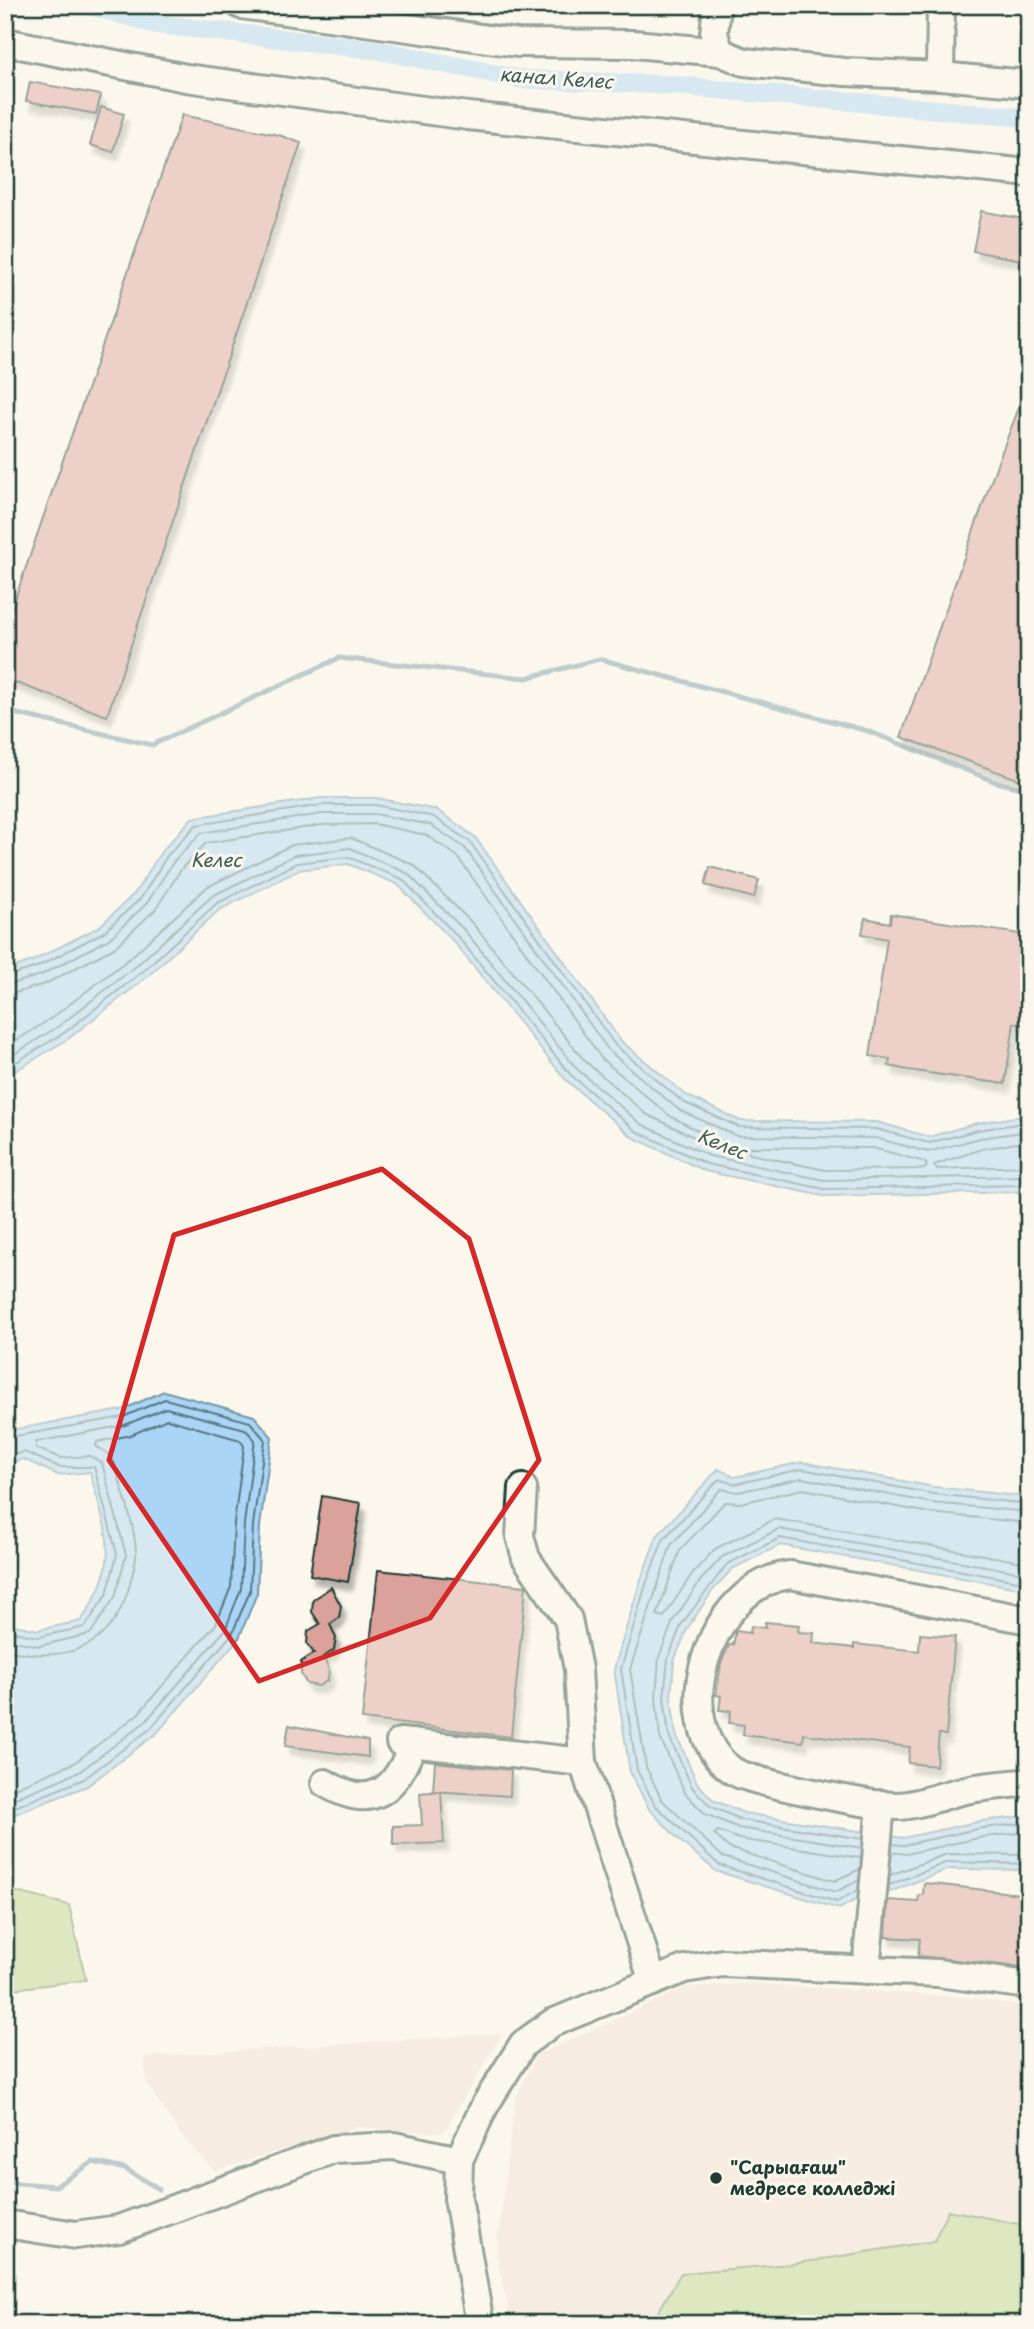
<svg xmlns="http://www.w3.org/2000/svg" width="1034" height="2329" font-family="'Playpen Sans',sans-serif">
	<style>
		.built { fill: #f1ddd4 }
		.green { fill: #b8d58d; stroke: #6c8960; stroke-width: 2 }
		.water { fill: #abd5f6; stroke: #7398a8; stroke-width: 2 }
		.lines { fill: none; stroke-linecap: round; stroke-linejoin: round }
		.shore { stroke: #577a82; stroke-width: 2 }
		.stream { stroke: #7398a8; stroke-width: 5 }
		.canal { stroke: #abd5f6; stroke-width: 19 }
		.building { fill: #dba19b; stroke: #1f3d34; stroke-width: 2; filter: url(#shadow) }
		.minor-casing { stroke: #1f3d34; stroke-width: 32 }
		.minor { stroke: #fbf7ec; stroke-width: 26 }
		.marked { fill: none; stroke: #d62828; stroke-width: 5; stroke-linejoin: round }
		.poi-dot { fill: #1f3d34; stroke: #fbf7ec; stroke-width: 2.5 }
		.labels { text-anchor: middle; stroke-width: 6; stroke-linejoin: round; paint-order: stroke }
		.poi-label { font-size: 18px; font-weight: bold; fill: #1f3d34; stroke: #fbf7ec; text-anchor: start }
		.water-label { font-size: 19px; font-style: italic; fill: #3b5b5b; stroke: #fbf7ec }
	</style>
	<defs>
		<filter id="shadow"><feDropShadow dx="4.5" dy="8" stdDeviation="2" flood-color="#0004"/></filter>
	</defs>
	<rect width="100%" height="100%" fill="#fbf7ec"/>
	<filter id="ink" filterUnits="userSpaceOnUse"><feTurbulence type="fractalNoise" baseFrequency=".0143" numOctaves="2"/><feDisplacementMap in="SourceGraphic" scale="14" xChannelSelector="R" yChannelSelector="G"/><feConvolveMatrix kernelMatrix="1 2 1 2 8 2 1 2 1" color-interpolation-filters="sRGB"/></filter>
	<g filter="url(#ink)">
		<g class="built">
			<path d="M748,1983L966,1997L1029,2007V2226L948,2210L935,2241L792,2264L681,2273L651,2324L511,2322L496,2253L515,2099L537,2055L686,1987Z"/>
			<path d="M503,2033L443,2133L356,2127L214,2171L183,2138L147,2084L144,2057Z"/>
		</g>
		<g class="green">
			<path d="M5,1889L69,1905L86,1980L5,1990Z"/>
			<path d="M948,2210L1029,2226V2324H651L681,2273L792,2264L934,2241Z"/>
		</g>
		<g class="water">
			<path d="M321,798H376L437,810L475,837L621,1041L686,1095L740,1121L877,1122L929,1137L977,1123L1029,1115V1192L823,1196L705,1171L632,1137L566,1080L453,941L397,884L348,864L299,870L219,910L147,977L68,1039L5,1077V971L34,960L99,927L135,893L161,852L192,818Z"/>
			<path d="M164,1391L254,1416L272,1437L260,1526L257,1593L239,1638L157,1733L87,1786L5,1818V1623L38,1630L81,1621C122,1559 108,1539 90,1472L58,1475L23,1459L5,1465V1431L122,1410Z"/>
			<path d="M802,1462L934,1487L1029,1497V1590L780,1545L732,1569L713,1590L687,1629L674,1661L671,1697L676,1734L697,1783L713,1800L744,1813L903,1838L981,1821L1029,1816V1870L949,1869L882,1895L863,1896L839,1909L716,1871L680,1841L649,1809L630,1772L614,1669L640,1582L657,1536L718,1469L735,1477Z"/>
		</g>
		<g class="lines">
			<g class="shore">
				<path d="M5,977L37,967L104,932L141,898L167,856L196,825L322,805H376L434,817L470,842L615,1045L683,1102L739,1127L876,1129L929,1143L978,1130L1029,1122"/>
				<path d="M5,986L41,975L109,939L147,903L174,861L201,833L322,814H375L431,825L465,848L609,1051L679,1110L737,1136L875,1138L928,1152L980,1138L1029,1131"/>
				<path d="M5,996L45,984L114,948L155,910L182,868L206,843L323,825L374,824L426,835L457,856L602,1059L670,1116L723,1144L720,1147L713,1146L646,1114L585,1061L473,924L414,865L351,838L292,845L207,887L130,958L53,1017L5,1048"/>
				<path d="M5,1060L59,1026L136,966L212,896L295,855L350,848L407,873L465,931L577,1069L641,1124L710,1156L824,1180L1029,1176"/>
				<path d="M5,1069L64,1033L142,972L216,904L297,863L348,857L402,879L458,937L571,1075L636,1131L707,1164L824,1189L1029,1185"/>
				<path d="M1029,1141L982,1149L934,1165L937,1169L1029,1166"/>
				<path d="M751,1147L873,1148L925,1162L927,1166L924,1169L825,1170L750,1154L747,1150Z"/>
				<path d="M5,1438L123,1417L165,1399L250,1422L265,1440L253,1525L250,1591L232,1634L151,1728L84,1779L5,1811"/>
				<path d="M5,1458L24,1452L59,1467H94L117,1554L107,1594L85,1627L38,1637L5,1630"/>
				<path d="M1029,1523L930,1513L803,1489L740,1503L725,1502L680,1550L657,1615L664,1617L692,1574L715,1549L775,1519L1029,1563"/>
				<path d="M5,1639L39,1646L90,1634L115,1597L126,1555L102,1463L90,1456L60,1458L36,1448V1442L125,1425L166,1408L245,1429L255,1440L244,1524L241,1589L225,1630L145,1722L79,1772L5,1802"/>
				<path d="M5,1650C67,1663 112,1650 130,1584C132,1574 137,1562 136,1552C135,1527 122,1488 114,1463L108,1454L96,1446L97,1442L131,1435L167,1419L240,1440L244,1446L234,1523L231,1587L216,1624L138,1714L74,1763L5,1792"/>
				<path d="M863,1839L742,1820L710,1806L692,1787L669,1736L664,1697L668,1659L681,1625L727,1564L780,1538L1029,1583"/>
				<path d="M892,1844L904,1845L982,1828L1029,1823"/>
				<path d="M862,1848L739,1828L705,1814L685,1793L660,1738L656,1698L659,1657L673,1621L701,1580L722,1557L779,1529L1029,1574"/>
				<path d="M892,1852L906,1854L983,1837L1029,1832"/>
				<path d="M860,1869L834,1881L729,1848L714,1834L718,1831L739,1839L861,1858"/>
				<path d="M890,1875L947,1854L1029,1855"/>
				<path d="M859,1880L836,1892L723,1857L662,1800L646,1767L630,1669L671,1545L721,1489L738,1492L802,1478L932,1503L1029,1512"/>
				<path d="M889,1885L948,1862L1029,1864"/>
				<path d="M858,1890L837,1902L719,1865L655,1805L637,1770L621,1669L646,1584L663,1540L719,1479L735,1484L802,1469L933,1494L1029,1504"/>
			</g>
			<g class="stream">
				<path d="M5,711L152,745L339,658L526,678L600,659L868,731L996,782L1029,790"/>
				<path d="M5,2182L56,2186L93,2162L125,2169L159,2189"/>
			</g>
			<path class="canal" d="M89,5L155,24L377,50L520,79L669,85L1029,118"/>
		</g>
		<g class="building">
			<path d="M30,82L101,95L96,114L26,101Z"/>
			<path d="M101,107L124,114L113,152L90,145Z"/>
			<path d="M182,115L279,135L301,143L107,716L5,679V628Z"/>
			<path d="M981,211L1029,220L1022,260L973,251Z"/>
			<path d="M1027,387L1029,388V783L901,737L996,467Z"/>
			<path d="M710,867L759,880L754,898L705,885Z"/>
			<path d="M891,914L1026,935L1029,1026L1014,1023L1005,1084L908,1070L889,1066L890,1059L870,1056L887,939L862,934L865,918L890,923Z"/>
			<path d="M322,1496L361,1503L348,1582L310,1575Z"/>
			<path d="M378,1570L526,1586L511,1737L362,1719Z"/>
			<path d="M331,1587L341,1606L339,1618L330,1624L336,1638L334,1650L323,1657L329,1669L328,1680L319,1686L307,1684L301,1674V1662L314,1653L307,1644L308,1631L320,1624L312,1612L313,1600Z"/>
			<path d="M765,1622L799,1625L798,1632L814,1633L813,1643L854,1648V1644L919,1651L920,1634L955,1637L946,1735L939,1734L936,1766L908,1763L910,1747L804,1734L803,1742L743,1735L744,1725L729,1723L731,1711L719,1710L721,1696L716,1695L721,1663L729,1645H733L736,1631L750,1633L751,1626L766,1628Z"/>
			<path d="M289,1725L368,1741V1757L285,1746Z"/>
			<path d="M435,1762L511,1770L510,1796L433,1791Z"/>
			<path d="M441,1791L444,1843L393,1845V1826L422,1825L420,1793Z"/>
			<path d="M924,1883L1029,1895V1968L918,1956L920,1939L886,1937L888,1900L918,1902L919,1895H923Z"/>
		</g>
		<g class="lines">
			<g class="minor-casing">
				<g id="minor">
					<path d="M241,5L518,43L634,44L720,52L744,62L845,72L940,76L1029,84"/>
					<path d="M717,5L714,34L720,52"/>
					<path d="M5,42L186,78L468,116L1029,173"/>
					<path d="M940,76L941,5"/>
					<path d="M523,1488L520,1536L526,1558L568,1619L578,1669L583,1762L653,1982"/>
					<path d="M1029,1620L790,1575C710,1584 664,1723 733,1771C749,1782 870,1805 893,1806C918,1807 946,1793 971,1789C990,1785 1010,1785 1029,1782"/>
					<path d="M400,1742L583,1762"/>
					<path d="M325,1783C372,1812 396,1791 413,1743"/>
					<path d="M866,1970L881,1804"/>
					<path d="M5,2224L76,2235L119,2229L334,2149L394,2146L459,2160"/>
					<path d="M480,2324L458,2198L459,2160L485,2105L523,2044L552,2023L684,1969L723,1963L937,1973L1029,1985"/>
				</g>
			</g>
			<use href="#minor" class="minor"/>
		</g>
	</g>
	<path d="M0 0H1034V2329H0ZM382,1169L469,1239L539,1460L430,1618L259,1681L109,1460L174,1235Z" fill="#fbf7ec" fill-opacity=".55" fill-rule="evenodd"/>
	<path class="marked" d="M382,1169L469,1239L539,1460L430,1618L259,1681L109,1460L174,1235Z"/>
	<circle class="poi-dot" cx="716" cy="2178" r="7"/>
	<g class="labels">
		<g class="poi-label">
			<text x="730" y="2174">"Сарыағаш"<tspan x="730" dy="21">медресе колледжі</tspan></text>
		</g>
		<g class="water-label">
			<text transform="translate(556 78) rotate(4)" y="7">канал Келес</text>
			<text x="216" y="867">Келес</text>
			<text transform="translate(722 1144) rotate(22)" y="7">Келес</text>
		</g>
	</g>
	<rect width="1034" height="2329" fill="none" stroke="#fbf7ec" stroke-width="28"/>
	<rect x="14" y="14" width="1006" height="2301" fill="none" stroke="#1f3d34" stroke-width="2.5" filter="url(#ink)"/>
</svg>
